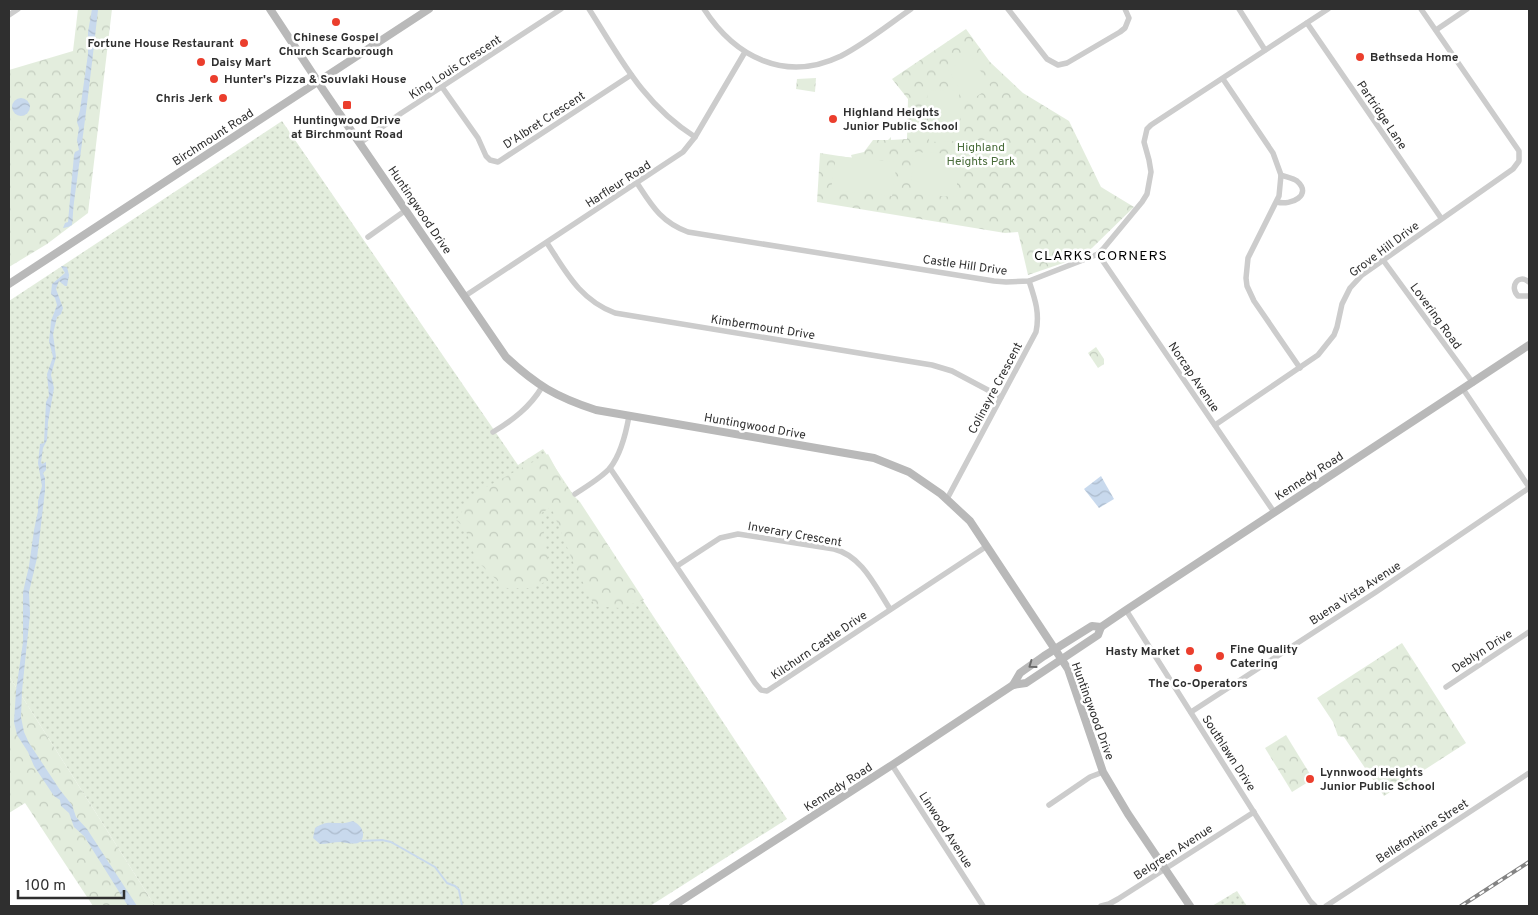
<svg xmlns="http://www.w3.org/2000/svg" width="1538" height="915" font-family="Overpass,sans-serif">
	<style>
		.grass { fill: url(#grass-dots) }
		.forest { fill: url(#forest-crowns) }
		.pitch { fill: #e3eddd }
		.water { fill: url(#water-waves) }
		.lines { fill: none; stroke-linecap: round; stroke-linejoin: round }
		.stream { stroke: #c8d9ed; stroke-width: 2 }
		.street { stroke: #ccc; stroke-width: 5.5 }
		.secondary { stroke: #b9b9b9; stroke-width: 8 }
		.rail-casing { stroke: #848484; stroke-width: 4 }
		.rail { stroke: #fff; stroke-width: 2; stroke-dasharray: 5.5; stroke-linecap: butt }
		.oneway { stroke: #6d6d6d }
		.poi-dot { fill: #eb3e2d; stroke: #fff; stroke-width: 2 }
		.labels { text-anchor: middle; stroke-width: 5; stroke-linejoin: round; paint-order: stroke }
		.poi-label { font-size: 12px; font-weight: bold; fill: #2f2f2f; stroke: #fff; text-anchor: start }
		.street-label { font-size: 12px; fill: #2f2f2f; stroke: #fff }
		.park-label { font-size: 12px; fill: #4a6d3b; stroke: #fff }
		.neighbourhood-label { font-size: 14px; letter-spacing: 1px; fill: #000; stroke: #fff }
	</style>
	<defs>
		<pattern id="grass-dots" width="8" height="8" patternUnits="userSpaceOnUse" patternTransform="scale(1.25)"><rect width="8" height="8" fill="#e3eddd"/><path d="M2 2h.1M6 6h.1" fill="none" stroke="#c3ccbe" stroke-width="1.8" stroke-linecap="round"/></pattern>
		<pattern id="forest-crowns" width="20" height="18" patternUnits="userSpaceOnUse" patternTransform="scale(1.25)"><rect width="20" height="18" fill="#e3eddd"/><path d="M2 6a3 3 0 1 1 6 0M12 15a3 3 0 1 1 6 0" fill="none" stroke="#c3ccbe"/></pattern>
		<pattern id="water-waves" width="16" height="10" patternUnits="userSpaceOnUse" patternTransform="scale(1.25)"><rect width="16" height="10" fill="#c8d9ed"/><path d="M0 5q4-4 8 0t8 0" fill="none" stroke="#acbbcc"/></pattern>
	</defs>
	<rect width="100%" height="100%" fill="#fff"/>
	<g class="grass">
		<path d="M282,121L518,465L543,449L787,819L650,906H155L9,676V301Z"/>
		<path d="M1237,891L1247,906H1212Z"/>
	</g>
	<g class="forest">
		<path d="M78,9H112L88,213L47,244L9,267V70L73,51Z"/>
		<path d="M966,29L990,62L1023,93L1069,121L1101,187L1134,207L1092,248L1075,259L1028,275L1018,232L1005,233L817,202L820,153L852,158L851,155L864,152L873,140H888L891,137V140L907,139L908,99L892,79Z"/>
		<path d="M816,78L815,92L796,89L797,79Z"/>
		<path d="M1096,347L1104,359V364L1098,368L1088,353Z"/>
		<path d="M548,454L567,489L580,502L644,600L620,608L595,606L575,567L551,507L540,514L552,579L531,588H505L476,560L465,528L456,520L475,493Z"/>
		<path d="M1402,643L1466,743L1384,796L1344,737L1338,736L1333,722L1317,698Z"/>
		<path d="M9,676L155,906H93L25,803L9,813Z"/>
		<path d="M1286,735L1313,779L1292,792L1265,748Z"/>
	</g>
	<g class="pitch">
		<path d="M970,55L991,87L968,102L948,70Z"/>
		<path d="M959,90L961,141L929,142L927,91Z"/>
		<path d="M913,152L957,154V197L911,194Z"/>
		<path d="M836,156L897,162L892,196L831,190Z"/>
	</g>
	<g class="water">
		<path d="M92,9L98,10C91,74 83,138 74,202C73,209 73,217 72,225L68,227L63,228L65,223L68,222L74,155L75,152L79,150L77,140L79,128L77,122L80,110L88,54V32Z"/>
		<circle cx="21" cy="107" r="9"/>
		<path d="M61,266L67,267L69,275L67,286H65L59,281L56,289L63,308L61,314L57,317L53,334L56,357L51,375L54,388L48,422L47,440L43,448L41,462L42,464L46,462V470L43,473L45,478V491L37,558L29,592L30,614L22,691L21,717L24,732L29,743L60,790L72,805L76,817L87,829L137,906H128L84,836L74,827L69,813L61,806L60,800L54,796L34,766L28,752L17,735L14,722L16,691L23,642V592L29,566L34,530L38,511V501L42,486L38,463L40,444L44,443L46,402L49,396L47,374L53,357L49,341L50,332L51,321L57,305L55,298L51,294L52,284L65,273Z"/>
		<path d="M1101,476L1114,499L1099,508L1084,489Z"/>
		<path d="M353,821C358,824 362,827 363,833C364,848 349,843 341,842C334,842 327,844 320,844L313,838L315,828C326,821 328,823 340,823C344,824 348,822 353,821Z"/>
	</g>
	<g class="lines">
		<path class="stream" d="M361,841L382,840L391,842L435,867L447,883L455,886L459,890L462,906"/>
		<g class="street">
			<path d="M589,9C621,59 643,104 695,137"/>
			<path d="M704,9C735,57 785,83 841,56C866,43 888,25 911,9"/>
			<path d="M1008,9L1047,59L1058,65L1067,63L1120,32L1125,28L1129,18L1125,9"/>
			<path d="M1239,9L1265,50"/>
			<path d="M9,15L18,9"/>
			<path d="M1307,23L1441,218"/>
			<path d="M1436,30L1467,9"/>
			<path d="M1223,79L1273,153L1281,175L1279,196L1248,258L1246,278L1247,286L1254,301L1300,368"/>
			<path d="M442,87L478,138L486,156L490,160L498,162L631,75"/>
			<path d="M360,143L400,114L561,9"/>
			<path d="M637,183C652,206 661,222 688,232L994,281L1006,282L1029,281L1083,260L1098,254L1103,249L1142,202L1147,194L1151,172L1149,160L1144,142L1147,129L1151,125L1328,9"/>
			<path d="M1277,202C1291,206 1313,195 1297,181C1293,178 1286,177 1281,175"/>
			<path d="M368,237L406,210"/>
			<path d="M547,243C566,272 580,300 615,313L932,365L952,371L1001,397"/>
			<path d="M1098,254L1274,512"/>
			<path d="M1383,260L1473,383"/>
			<path d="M465,296L683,152L695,137L745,52"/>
			<path d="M1528,296H1518C1509,287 1518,273 1529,282"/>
			<path d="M1463,389L1529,487"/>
			<path d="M1215,425L1318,355L1334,335L1337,327L1342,304L1350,288L1362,275L1513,169L1519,161V151L1421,9"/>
			<path d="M493,432C513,420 530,407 542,387"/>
			<path d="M610,468L755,683L761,690L767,691L987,546"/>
			<path d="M575,494C587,486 601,478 610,468C621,454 626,433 629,416"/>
			<path d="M947,499L1036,332C1040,313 1035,299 1029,281"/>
			<path d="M677,566L720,538L738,534L834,549C862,556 875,586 890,609"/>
			<path d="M1126,610L1310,901L1315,906"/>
			<path d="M1446,687L1529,632"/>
			<path d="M1191,712L1376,592L1529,488"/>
			<path d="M892,765L983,906"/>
			<path d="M1049,805L1090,777L1103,772"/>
			<path d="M1101,906L1109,904L1118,899L1254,812"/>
			<path d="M1326,906L1529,773"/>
		</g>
		<g class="secondary">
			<path d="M270,9L324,91L506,357C536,385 556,397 596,410L874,458L909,472L941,494L970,521L1068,669L1103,772L1128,814L1190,906"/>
			<path d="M9,284L429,9"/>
			<path d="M1013,685L1020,673L1044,656L1092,626L1101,627"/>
			<path d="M673,906L892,765L1013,685L1026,683L1098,635L1101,627L1126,610L1529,345"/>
		</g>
		<g class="rail-casing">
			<path id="rail" d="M1461,906L1529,862"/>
		</g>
		<use href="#rail" class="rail"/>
	</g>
	<defs><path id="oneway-chevron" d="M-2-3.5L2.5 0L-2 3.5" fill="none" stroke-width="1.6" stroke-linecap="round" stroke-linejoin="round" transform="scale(1.25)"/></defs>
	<use class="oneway" href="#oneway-chevron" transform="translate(1032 665) rotate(144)"/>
	<g class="poi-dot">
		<circle cx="336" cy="22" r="5"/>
		<circle cx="244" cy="43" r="5"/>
		<circle cx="1360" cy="57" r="5"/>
		<circle cx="201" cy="62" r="5"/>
		<circle cx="214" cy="79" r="5"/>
		<circle cx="223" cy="98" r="5"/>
		<rect x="342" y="100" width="10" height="10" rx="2.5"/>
		<circle cx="833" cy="119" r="5"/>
		<circle cx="1190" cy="651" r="5"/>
		<circle cx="1220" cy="656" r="5"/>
		<circle cx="1198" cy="668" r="5"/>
		<circle cx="1310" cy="779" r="5"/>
	</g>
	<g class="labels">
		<g class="poi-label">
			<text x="336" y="41" text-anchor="middle">Chinese Gospel<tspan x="336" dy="14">Church Scarborough</tspan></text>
			<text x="234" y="47" text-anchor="end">Fortune House Restaurant</text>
			<text x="1370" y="61">Bethseda Home</text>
			<text x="211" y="66">Daisy Mart</text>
			<text x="224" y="83">Hunter's Pizza &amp; Souvlaki House</text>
			<text x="213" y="102" text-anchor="end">Chris Jerk</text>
			<text x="843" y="116">Highland Heights<tspan x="843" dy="14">Junior Public School</tspan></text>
			<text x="347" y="124" text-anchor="middle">Huntingwood Drive<tspan x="347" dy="14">at Birchmount Road</tspan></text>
			<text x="1230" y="653">Fine Quality<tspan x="1230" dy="14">Catering</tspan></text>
			<text x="1180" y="655" text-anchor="end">Hasty Market</text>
			<text x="1198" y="687" text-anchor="middle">The Co-Operators</text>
			<text x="1320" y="776">Lynnwood Heights<tspan x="1320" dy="14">Junior Public School</tspan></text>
		</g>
		<g class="street-label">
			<text transform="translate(455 67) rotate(-33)" y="4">King Louis Crescent</text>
			<text transform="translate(1382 115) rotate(56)" y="4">Partridge Lane</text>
			<text transform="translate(544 120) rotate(-33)" y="4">D'Albret Crescent</text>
			<text transform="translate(213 137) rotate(-33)" y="4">Birchmount Road</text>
			<text transform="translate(618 184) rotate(-33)" y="4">Harfleur Road</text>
			<text transform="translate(420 210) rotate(56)" y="4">Huntingwood Drive</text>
			<text transform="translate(1384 249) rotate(-37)" y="4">Grove Hill Drive</text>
			<text transform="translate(965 265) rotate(8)" y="4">Castle Hill Drive</text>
			<text transform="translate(1436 316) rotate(54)" y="4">Lovering Road</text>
			<text transform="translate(763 327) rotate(9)" y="4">Kimbermount Drive</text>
			<text transform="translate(1194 377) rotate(56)" y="4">Norcap Avenue</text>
			<text transform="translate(995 388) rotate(-62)" y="4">Colinayre Crescent</text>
			<text transform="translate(755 426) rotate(10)" y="4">Huntingwood Drive</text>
			<text transform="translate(1309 476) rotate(-33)" y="4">Kennedy Road</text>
			<text transform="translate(795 534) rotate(10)" y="4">Inverary Crescent</text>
			<text transform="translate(1355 593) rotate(-33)" y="4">Buena Vista Avenue</text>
			<text transform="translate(819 645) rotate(-34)" y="4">Kilchurn Castle Drive</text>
			<text transform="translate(1482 651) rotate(-33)" y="4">Deblyn Drive</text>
			<text transform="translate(1093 711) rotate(70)" y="4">Huntingwood Drive</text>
			<text transform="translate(1229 753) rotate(57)" y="4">Southlawn Drive</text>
			<text transform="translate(838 787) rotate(-33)" y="4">Kennedy Road</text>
			<text transform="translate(946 830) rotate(57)" y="4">Linwood Avenue</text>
			<text transform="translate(1422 831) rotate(-33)" y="4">Bellefontaine Street</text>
			<text transform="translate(1173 852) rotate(-33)" y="4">Belgreen Avenue</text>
		</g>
		<g class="park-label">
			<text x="981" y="151">Highland<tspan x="981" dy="14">Heights Park</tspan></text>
		</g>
		<g class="neighbourhood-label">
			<text x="1101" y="260">CLARKS CORNERS</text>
		</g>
	</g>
	<rect width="1538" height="915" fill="none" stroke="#2f2f2f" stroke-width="20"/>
	<path d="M18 890v8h106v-8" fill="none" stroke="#2f2f2f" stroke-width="2.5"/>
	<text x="25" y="890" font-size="15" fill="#2f2f2f" stroke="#ffffff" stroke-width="4" paint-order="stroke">100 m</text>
</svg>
